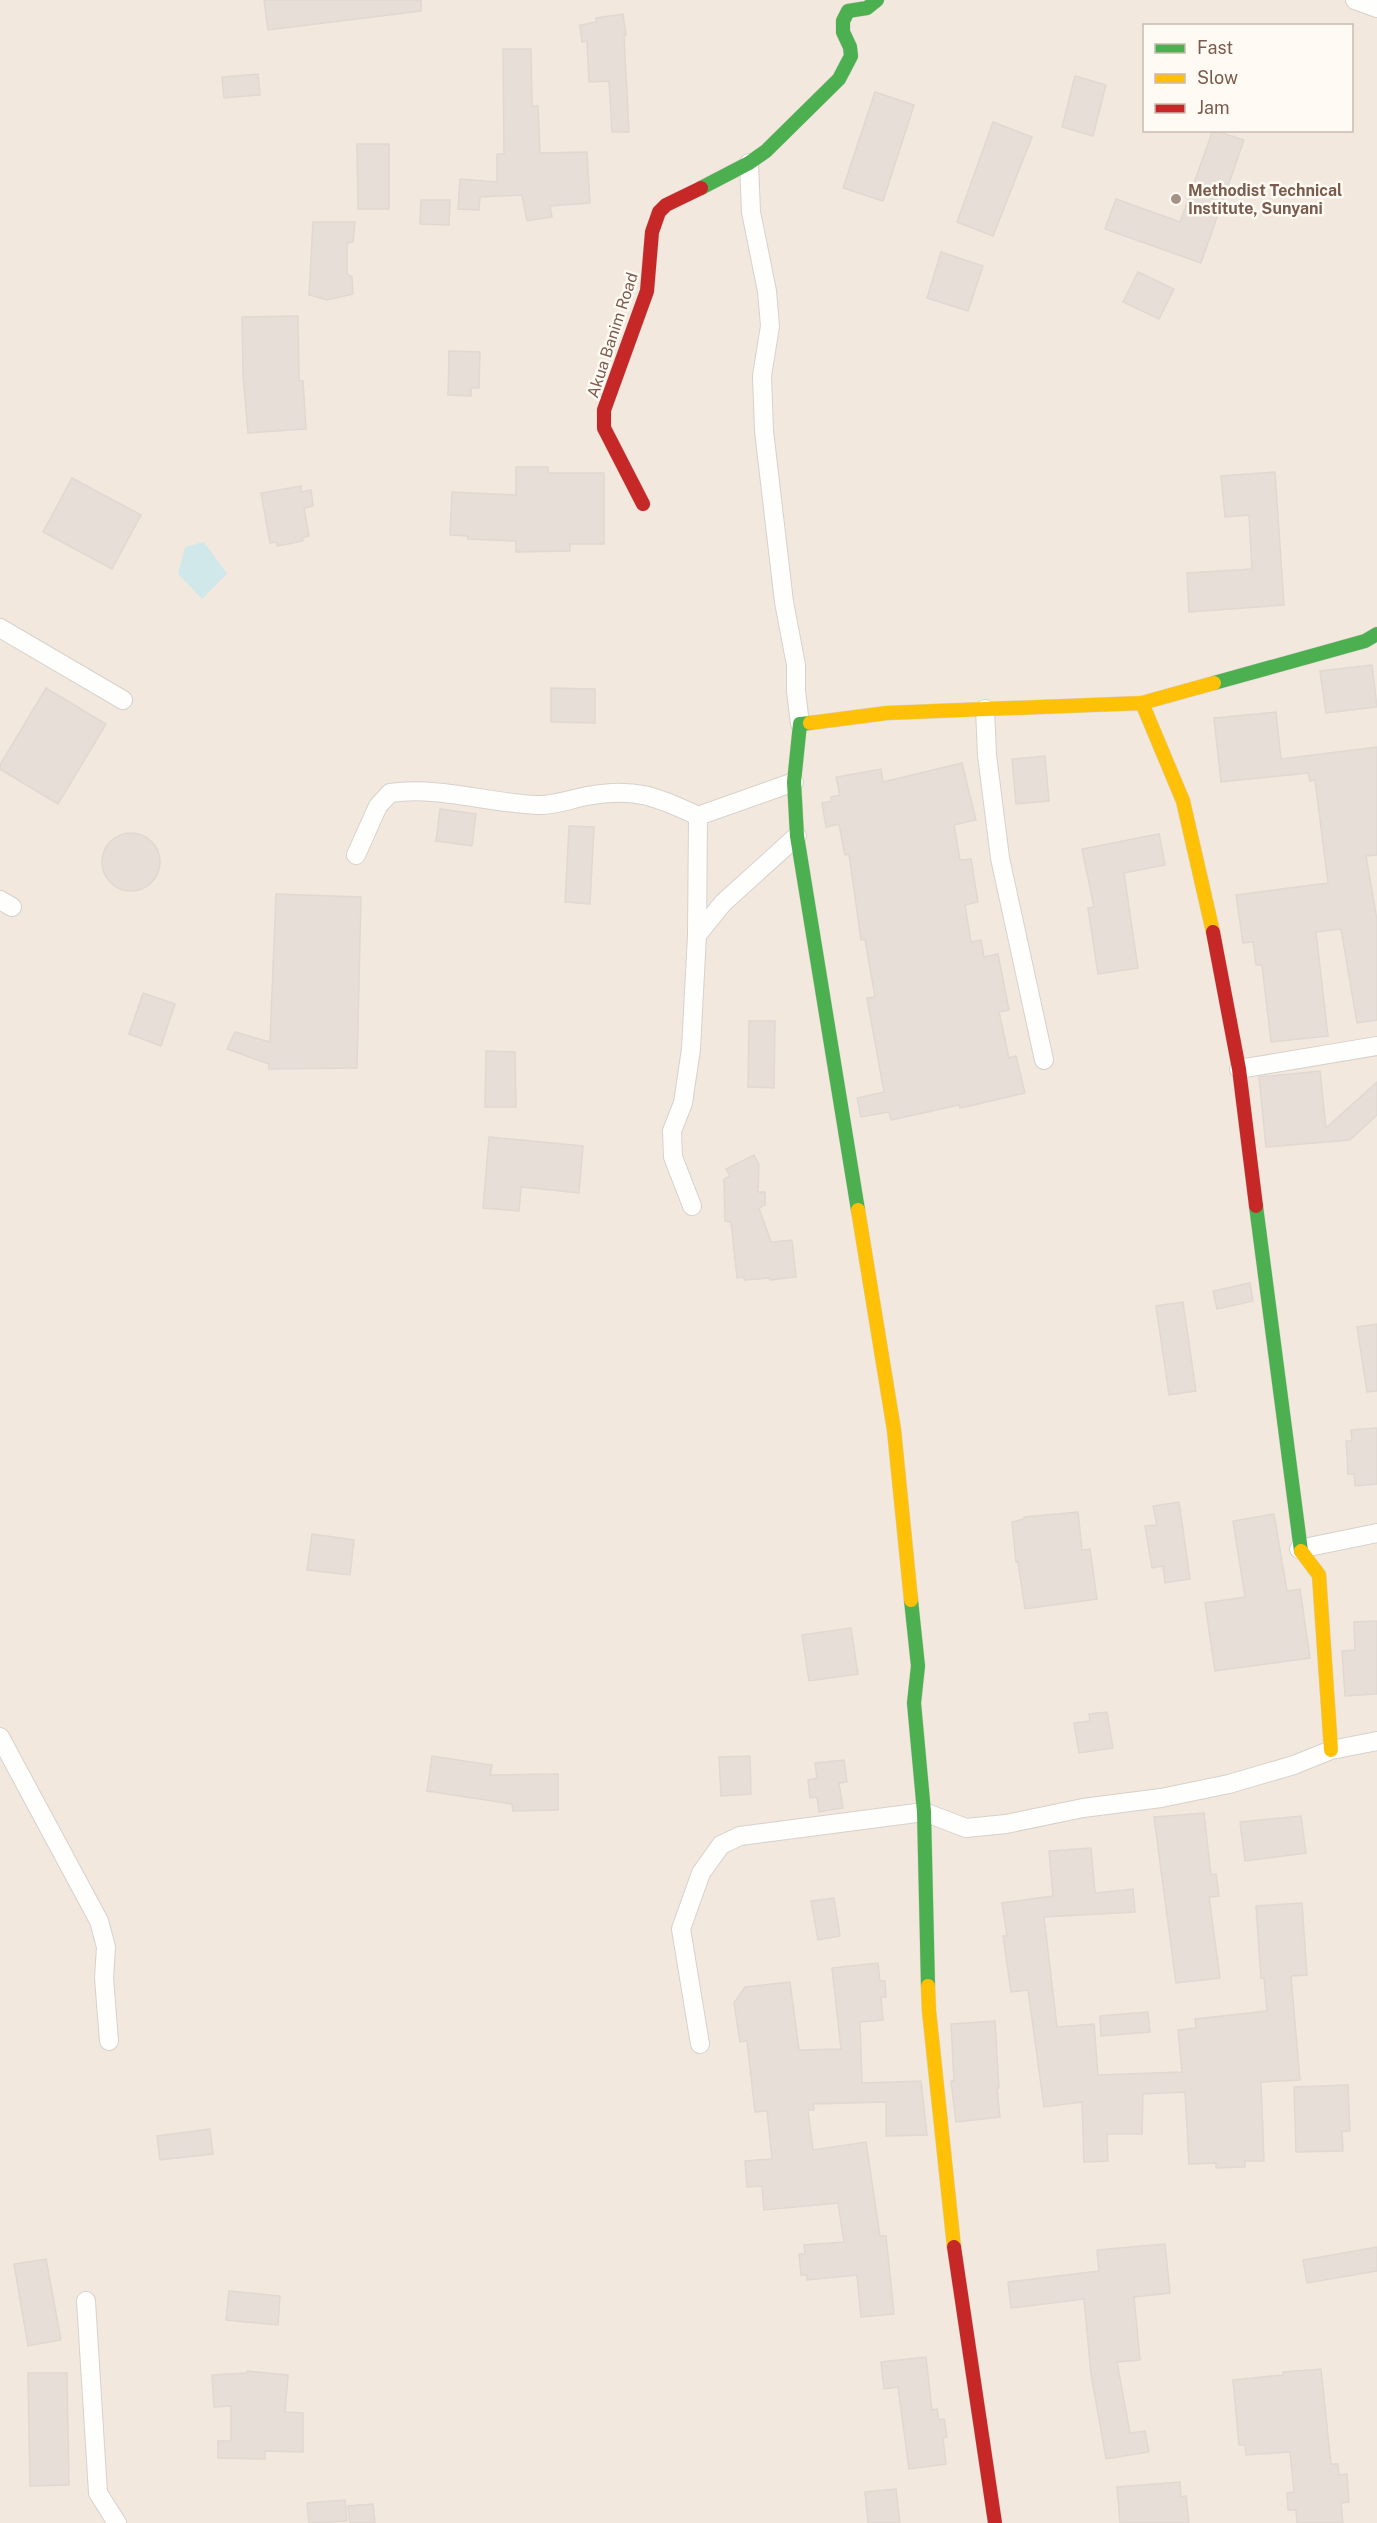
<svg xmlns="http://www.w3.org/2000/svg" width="1377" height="2523" font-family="'Public Sans',sans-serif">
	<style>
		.residential { fill: #f2e8de; fill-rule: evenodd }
		.water { fill: #d0e8ea }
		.building { fill: #e6ded7; stroke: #e2d8d2; stroke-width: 1.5 }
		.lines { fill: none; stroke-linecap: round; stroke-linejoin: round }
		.street-casing { stroke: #d7d1cb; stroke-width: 20 }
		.fast-casing { stroke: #d9d2cb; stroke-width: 15 }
		.slow-casing { stroke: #d9d2cb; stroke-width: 15 }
		.jam-casing { stroke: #d9d2cb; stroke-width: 15 }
		.street { stroke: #fefefd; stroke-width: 18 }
		.fast { stroke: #4caf50; stroke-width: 14 }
		.slow { stroke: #ffc107; stroke-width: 14 }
		.jam { stroke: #c62828; stroke-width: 14 }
		.poi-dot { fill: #a69286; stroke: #fffaf3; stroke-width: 2 }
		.labels { text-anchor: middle; stroke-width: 5; stroke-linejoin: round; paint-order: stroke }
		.poi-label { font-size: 16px; font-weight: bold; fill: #7a5c4d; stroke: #fffaf3; text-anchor: start }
		.street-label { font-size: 16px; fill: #7a5c4d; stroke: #fffaf3 }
	</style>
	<rect width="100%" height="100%" fill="#f9f5f0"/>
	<path class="residential" d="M0,0H1377V2523H0ZM1144,26H1352V130H1144Z"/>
	<path class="water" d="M204,542L227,574L202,599L178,574L185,547Z"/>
	<g class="building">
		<path d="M264,0H421V11L268,30Z"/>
		<path d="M623,14L626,35L624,36L629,132H612L609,81L589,82L587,41L582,42L580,25L596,22V18Z"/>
		<path d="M503,49H531L532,106H538L540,153L587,152L590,203L550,206L552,217L527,221L522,195L480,197L479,210L458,209L460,179L497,182V154H504Z"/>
		<path d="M258,74L260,95L224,98L222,77Z"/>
		<path d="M1075,76L1106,85L1093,136L1062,127Z"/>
		<path d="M875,92L914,105L883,201L843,188Z"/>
		<path d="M993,122L1032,137L993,236L957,222Z"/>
		<path d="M1213,130L1244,140L1201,263L1105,229L1116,199L1180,222Z"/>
		<path d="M357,144H389V209H358Z"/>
		<path d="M421,200H450L449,225L420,224Z"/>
		<path d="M313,222H355L353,242L347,243V274L352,277L353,294L327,300L309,295Z"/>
		<path d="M941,252L983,266L968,311L927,298Z"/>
		<path d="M1138,272L1174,289L1159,319L1123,302Z"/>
		<path d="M298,316L299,381H303L306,429L248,433L243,374L242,317Z"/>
		<path d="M449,351L480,352L479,388H471V396L448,395Z"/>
		<path d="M516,467H548V473H604V544H570V551L516,552V541L468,539V536L450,535L452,492L516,495Z"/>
		<path d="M1275,472L1284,605L1189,612L1187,573L1252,569L1249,515L1225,517L1221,476Z"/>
		<path d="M72,478L141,515L112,569L43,532Z"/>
		<path d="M301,486V492L311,490L313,506L304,508L309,536L302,538L303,541L277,546V542L270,543L261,493Z"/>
		<path d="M1372,665L1377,707L1326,713L1320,671Z"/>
		<path d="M46,688L106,724L58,804L0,769V765Z"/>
		<path d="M551,688L595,689V723L551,722Z"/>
		<path d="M1276,712L1281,759L1377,747V855L1366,856L1377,920V1020L1357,1023L1341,929L1316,932L1328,1036L1271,1042L1262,965H1256L1253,942L1243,943L1236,895L1328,883L1315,780L1310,781L1308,773L1221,782L1214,718Z"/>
		<path d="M1045,756L1049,801L1016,804L1012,759Z"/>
		<path d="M962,763L976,820L954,825L960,860L971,859L978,902L965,905L971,942L981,940L984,957L998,954L1009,1010L999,1012L1009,1058L1016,1056L1025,1093L960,1108L959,1105L891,1120L889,1112L861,1117L857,1098L884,1092L867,998L875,997L865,939L861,940L849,854L845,855L839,824L826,827L822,803L832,801L831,797L840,795L836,777L881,769L883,782Z"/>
		<path d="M440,809L476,814L472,846L436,841Z"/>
		<path d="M569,826L594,827L590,904L565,902Z"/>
		<circle cx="131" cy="862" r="29"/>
		<path d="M1159,834L1165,865L1124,873L1138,968L1098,974L1088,908L1094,907L1082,849Z"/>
		<path d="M276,894L361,897L357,1068L269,1069V1064L227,1049L235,1032L270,1042Z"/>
		<path d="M143,993L175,1004L161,1046L129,1034Z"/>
		<path d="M749,1021H775L774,1088L748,1087Z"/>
		<path d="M486,1051L515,1052L516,1107H485Z"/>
		<path d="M1320,1071L1326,1128L1377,1082V1115L1350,1140L1266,1147L1259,1077Z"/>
		<path d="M489,1137L583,1146L579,1193L521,1187L519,1211L483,1208Z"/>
		<path d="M754,1155L759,1165L758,1192H765V1205L759,1208L771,1242L792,1240L796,1277L770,1280L769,1278L744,1280V1277L737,1278L731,1222L725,1221L724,1179L730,1176L726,1169Z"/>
		<path d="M1250,1283L1253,1301L1217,1309L1213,1291Z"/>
		<path d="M1183,1302L1196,1391L1169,1395L1156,1306Z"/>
		<path d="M1377,1324V1391L1367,1392L1357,1327Z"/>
		<path d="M1377,1428V1484L1355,1486L1354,1474H1348L1346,1441H1352L1351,1430Z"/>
		<path d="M1179,1502L1190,1579L1165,1583L1163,1566L1152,1568L1145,1526L1157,1525L1153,1506Z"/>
		<path d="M1078,1512L1082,1550L1090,1549L1097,1599L1025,1609L1018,1562H1016L1012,1522L1024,1519V1517Z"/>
		<path d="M1274,1514L1287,1591L1300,1589L1310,1658L1215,1671L1205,1603L1245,1597L1233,1521Z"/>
		<path d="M312,1534L354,1540L350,1575L307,1570Z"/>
		<path d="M1377,1621V1694L1345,1696L1342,1651L1355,1650L1354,1622Z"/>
		<path d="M851,1628L858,1674L809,1681L802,1635Z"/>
		<path d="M1107,1712L1113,1748L1079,1753L1074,1723L1090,1721L1089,1714Z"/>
		<path d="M432,1756L492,1765L490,1775L558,1774V1810L513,1811L512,1804L427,1791Z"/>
		<path d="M750,1756L751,1794L721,1796L719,1757Z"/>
		<path d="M844,1760L847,1782L839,1783L843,1808L819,1812L817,1797L810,1798L808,1780L817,1778L815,1763Z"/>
		<path d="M1204,1813L1211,1875L1216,1874L1219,1896L1209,1897L1220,1978L1176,1983L1154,1817Z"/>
		<path d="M1301,1816L1306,1853L1245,1861L1240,1822Z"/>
		<path d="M1091,1848L1095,1893L1133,1889L1135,1912L1044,1917L1057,2027L1094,2024L1098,2075L1182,2072L1178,2030L1196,2028L1195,2019L1267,2011L1264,1978H1261L1256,1906L1302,1903L1307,1975L1291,1976L1300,2080L1261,2082L1264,2161H1245V2167L1216,2168V2163L1189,2164L1185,2092L1143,2094L1142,2134H1107L1108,2161L1084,2162L1082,2102L1044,2107L1028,1990L1011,1992L1003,1936H1007L1002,1903L1053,1896L1049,1851Z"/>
		<path d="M834,1898L840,1936L818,1940L811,1901Z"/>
		<path d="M878,1963L880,1981H885L886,1997H881L883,2020L860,2022L862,2083L921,2081L927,2135L886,2136V2102L813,2104L814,2110H808L813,2150L866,2142L880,2236H886L894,2314L861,2317L857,2275L807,2280V2275H801L799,2254H805L804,2245L844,2242L838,2203L764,2210L762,2186L747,2187L745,2161L772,2159L767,2111L755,2112L747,2041L740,2042L734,2003L745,1987L790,1982L799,2050L841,2049L832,1968Z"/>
		<path d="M1148,2012L1150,2032L1101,2036L1100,2016Z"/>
		<path d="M995,2021L999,2088H997L1000,2117L956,2122L951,2081H954L951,2024Z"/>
		<path d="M1348,2085L1350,2131H1342L1343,2151L1296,2152L1294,2087Z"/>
		<path d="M210,2129L213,2154L160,2160L157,2136Z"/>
		<path d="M1165,2244L1170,2293L1134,2297L1140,2360L1117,2362L1130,2433L1145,2431L1149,2452L1106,2459L1091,2374L1084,2299L1011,2308L1008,2282L1099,2271L1097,2250Z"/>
		<path d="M1377,2247V2271L1307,2283L1303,2260Z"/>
		<path d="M46,2259L61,2340L28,2346L14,2264Z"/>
		<path d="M229,2291L280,2296L278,2325L226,2320Z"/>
		<path d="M926,2357L932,2410L937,2409L939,2420L944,2419L947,2437L943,2438L946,2464L909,2469L898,2387L884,2389L881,2362Z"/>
		<path d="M1321,2369L1331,2464H1338L1339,2475L1347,2474L1349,2502L1341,2503L1343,2523H1297L1296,2510H1288L1287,2493L1294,2492L1290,2452L1246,2455L1245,2445H1239L1233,2380L1283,2375V2372Z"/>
		<path d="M247,2371L288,2375L285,2412L303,2413V2452L265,2451V2459L218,2458V2441H231V2406L214,2407L212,2375L247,2373Z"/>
		<path d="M28,2373H67L69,2485L30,2486Z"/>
		<path d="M1180,2482L1181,2497L1186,2496L1189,2523H1120L1117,2487Z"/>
		<path d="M896,2489L900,2523H868L865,2492Z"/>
		<path d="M345,2500L347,2521L309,2523L307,2503Z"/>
		<path d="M373,2504L375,2523H350L348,2506Z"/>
	</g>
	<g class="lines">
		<g class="street-casing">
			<g id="street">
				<path d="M1355,0L1377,8"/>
				<path d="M749,163L751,212L767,291L770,326L762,376L764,431L784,602L796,665V691L800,724"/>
				<path d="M0,628L123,700"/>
				<path d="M985,709L987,755L1000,858L1044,1060"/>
				<path d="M356,855L378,806L390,793C439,786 488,803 537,805C553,806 571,799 587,796C633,787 656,796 698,816"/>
				<path d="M0,900L12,907"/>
				<path d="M697,935L723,903L797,836"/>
				<path d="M1239,1069L1377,1046"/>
				<path d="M692,1206L673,1157L672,1131L683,1103L691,1049L697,935L698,816L794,782"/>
				<path d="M1299,1549L1377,1533"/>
				<path d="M0,1737L99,1921L106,1947L104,1978L109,2041"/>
				<path d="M700,2044L681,1929L701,1873L721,1845L740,1836L924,1812L966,1828L1006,1824L1083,1808L1161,1798L1229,1784L1294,1765L1331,1750L1377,1741"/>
				<path d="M86,2301L98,2493L117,2523"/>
			</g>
		</g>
		<g class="fast-casing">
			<g id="fast">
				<path d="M701,188L749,163L766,151L839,79L851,56L850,47L843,32V21L848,11L867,8L877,0"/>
				<path d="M1214,683L1365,641L1377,634"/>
				<path d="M810,723L800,724L794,782L797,836L858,1210"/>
				<path d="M1256,1206L1301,1551"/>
				<path d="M911,1600L918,1666L914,1703L924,1812L928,1986"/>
			</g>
		</g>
		<g class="slow-casing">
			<g id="slow">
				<path d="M1142,703L1183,801L1213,932"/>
				<path d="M810,723L887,713L1142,703L1214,683"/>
				<path d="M858,1210L894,1430L911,1600"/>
				<path d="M1301,1551L1319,1575L1331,1750"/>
				<path d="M928,1986L929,2011L954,2247"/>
			</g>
		</g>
		<g class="jam-casing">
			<g id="jam">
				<path d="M643,504L604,428V410L647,291L652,232L659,212L666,205L701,188"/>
				<path d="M1213,932L1239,1069L1256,1206"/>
				<path d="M954,2247L995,2523"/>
			</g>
		</g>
		<use href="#street" class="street"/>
		<use href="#fast" class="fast"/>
		<use href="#slow" class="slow"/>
		<use href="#jam" class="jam"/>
	</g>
	<circle class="poi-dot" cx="1176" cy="199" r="6"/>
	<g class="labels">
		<g class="poi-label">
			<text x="1188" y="196">Methodist Technical<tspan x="1188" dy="18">Institute, Sunyani</tspan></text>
		</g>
		<g class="street-label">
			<text transform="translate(612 335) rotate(-72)" y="6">Akua Banim Road</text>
		</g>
	</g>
	<rect x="1143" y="24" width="210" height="108" fill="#fffaf3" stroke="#cabbb1" stroke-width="1.5"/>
	<rect x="1155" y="44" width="30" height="9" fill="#4caf50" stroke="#cabbb1" stroke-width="1.5"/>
	<text x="1197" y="54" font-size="18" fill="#7a5c4d">Fast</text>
	<rect x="1155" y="74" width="30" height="9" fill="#ffc107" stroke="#cabbb1" stroke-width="1.5"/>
	<text x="1197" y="84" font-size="18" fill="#7a5c4d">Slow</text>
	<rect x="1155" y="104" width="30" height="9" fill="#c62828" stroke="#cabbb1" stroke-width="1.5"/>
	<text x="1197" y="114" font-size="18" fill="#7a5c4d">Jam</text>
</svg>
